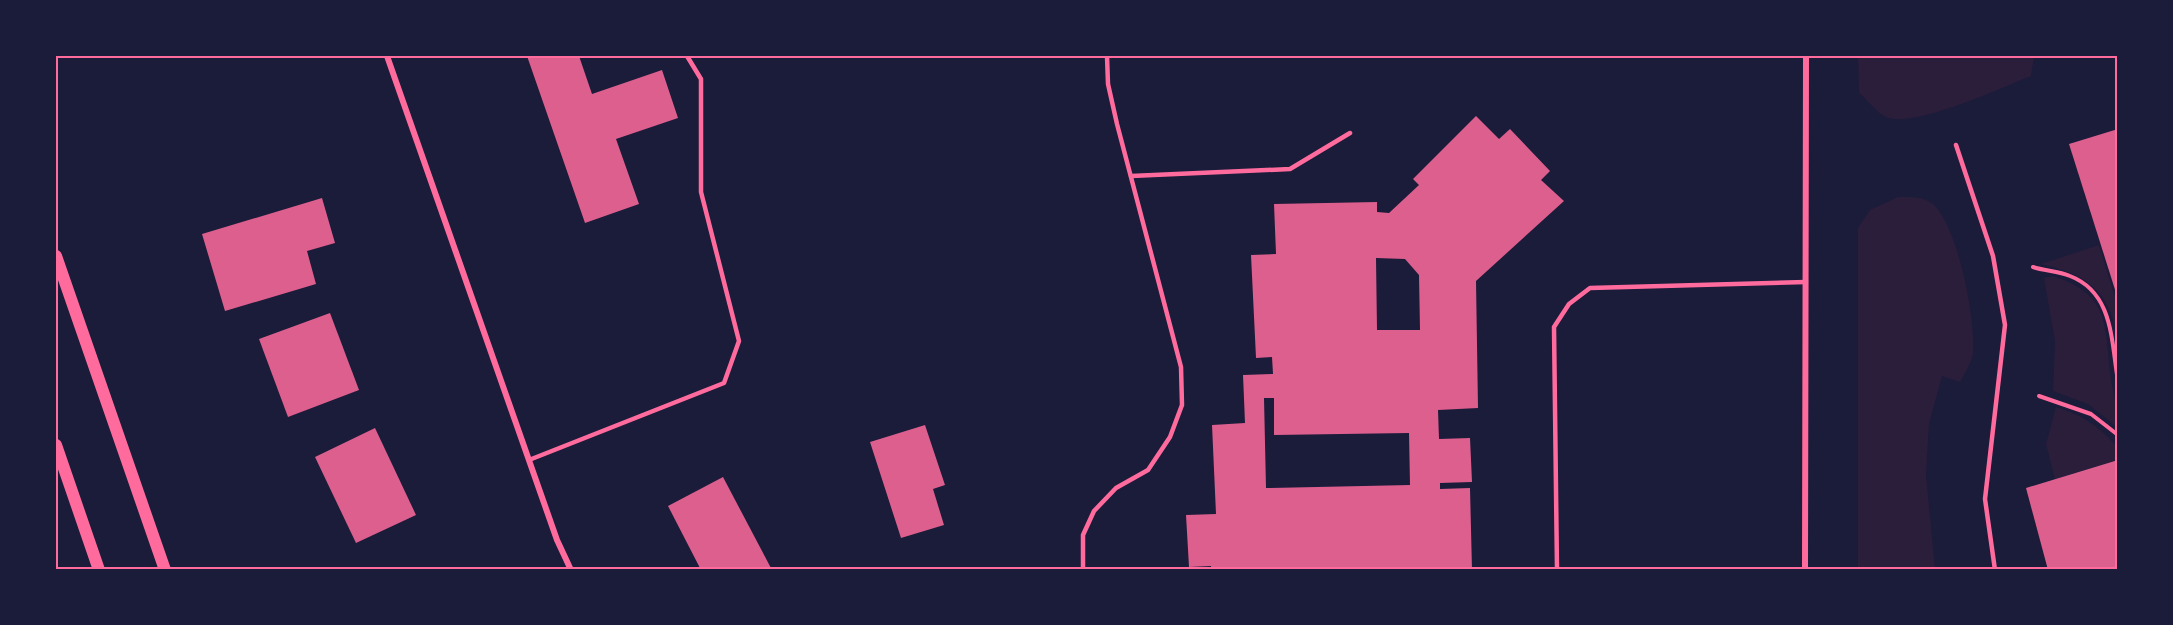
<svg xmlns="http://www.w3.org/2000/svg" width="2173" height="625" font-family="'Noto Sans',sans-serif">
	<style>
		.green { fill: #2a1e3b }
		.building { fill: #dd5f8e; fill-rule: evenodd }
		.lines { fill: none; stroke-linecap: round; stroke-linejoin: round }
		.path { stroke: #ff6b9d; stroke-width: 4 }
		.service { stroke: #ff6b9d; stroke-width: 4.5 }
		.minor { stroke: #ff6b9d; stroke-width: 6 }
		.secondary { stroke: #ff6b9d; stroke-width: 12 }
		.neatline { fill: none; stroke: #ff6b9d; stroke-width: 2 }
	</style>
	<rect width="100%" height="100%" fill="#1b1b3a"/>
	<g class="green">
		<path d="M1858,56H2034L2031,76C2003,87 1913,129 1886,117C1877,113 1867,99 1859,93Z"/>
		<path d="M1898,197C1910,197 1923,196 1933,204C1958,226 1976,320 1973,353C1972,362 1965,373 1960,382L1942,376L1929,424L1926,474L1935,569H1858V228L1870,210Z"/>
		<path d="M2099,245L2117,304V337C2110,290 2085,274 2041,264Z"/>
		<path d="M2053,276C2107,294 2105,320 2110,371C2112,391 2118,405 2117,427L2088,404L2053,391L2055,341L2044,278Z"/>
		<path d="M2056,407C2082,415 2099,426 2117,447V460L2055,479L2046,444Z"/>
	</g>
	<g class="building">
		<path d="M527,56H579L592,94L662,70L678,118L616,139L639,204L585,223Z"/>
		<path d="M1476,116L1499,139L1510,129L1550,171L1541,180L1564,201L1476,281L1478,408L1438,410L1439,439L1470,438L1472,482L1440,483V489L1470,488L1472,570H1211V566L1189,567L1186,515L1216,514L1212,425L1245,423L1243,375L1273,374L1272,357L1256,358L1251,255L1276,254L1274,204L1377,202V212L1389,213L1419,185L1413,179ZM1376,258L1405,259L1419,275L1420,330H1377ZM1264,398H1274V435L1409,433L1410,485L1266,488Z"/>
		<path d="M2118,129V296H2117L2069,144Z"/>
		<path d="M322,198L335,243L307,251L316,284L225,311L202,234Z"/>
		<path d="M330,313L359,390L288,417L259,339Z"/>
		<path d="M925,425L945,485L933,489L944,525L901,538L870,442Z"/>
		<path d="M375,428L416,515L356,543L315,457Z"/>
		<path d="M2118,460V570H2048L2026,488Z"/>
		<path d="M723,477L772,570H701L668,506Z"/>
	</g>
	<g class="lines">
		<g class="path">
			<path d="M2033,267C2045,271 2058,271 2070,276C2114,293 2111,342 2118,381"/>
			<path d="M2039,396L2091,414L2118,435"/>
		</g>
		<g class="service">
			<path d="M1956,145L1993,256L2005,325L1985,499L1995,570"/>
			<path d="M1131,176L1290,169L1350,133"/>
			<path d="M529,460L724,383L739,341L701,192V79L687,56"/>
			<path d="M1083,570V535L1094,511L1116,488L1148,470L1170,437L1182,405L1181,367L1117,124L1108,84L1107,56"/>
			<path d="M1557,570L1554,327L1569,304L1590,288L1806,282"/>
		</g>
		<g class="minor">
			<path d="M387,56L557,540L571,570"/>
			<path d="M1805,570L1806,56"/>
		</g>
		<g class="secondary">
			<path d="M56,256L165,570"/>
			<path d="M56,445L99,570"/>
		</g>
	</g>
	<rect width="2173" height="625" fill="none" stroke="#1b1b3a" stroke-width="114"/>
	<rect x="57" y="57" width="2059" height="511" class="neatline"/>
</svg>
